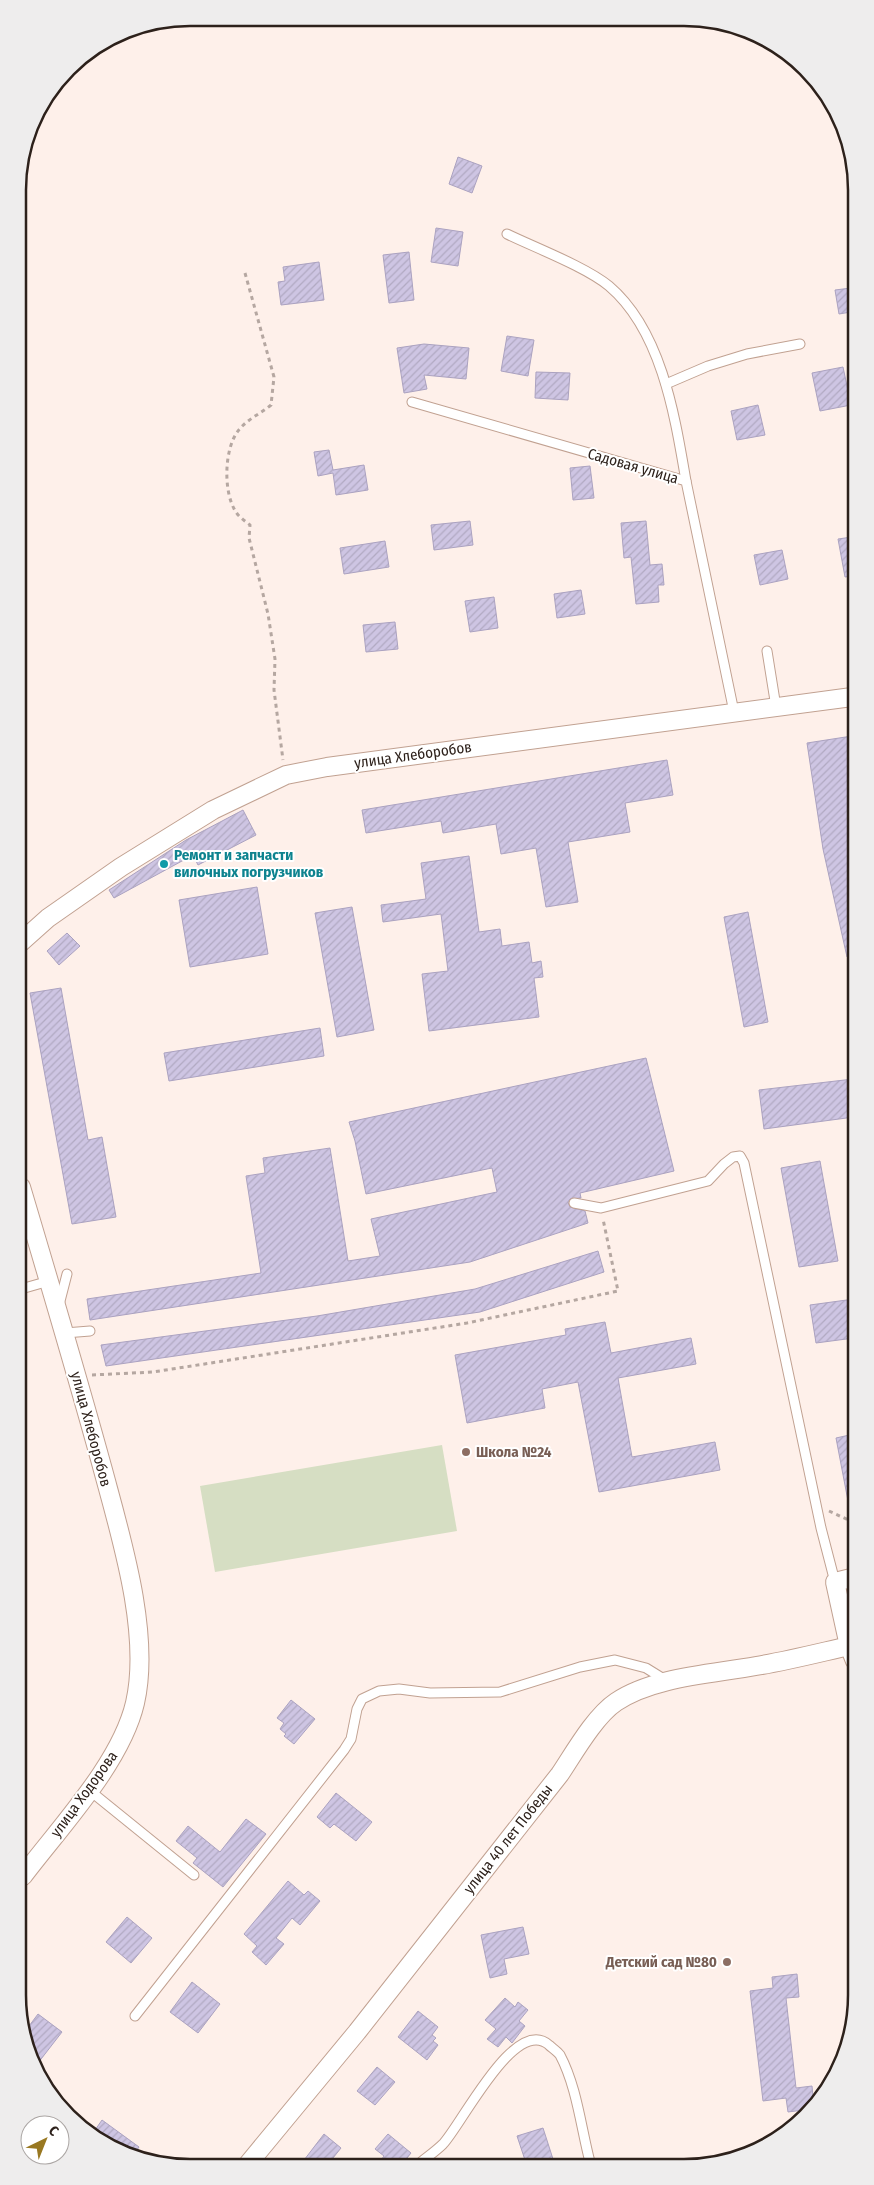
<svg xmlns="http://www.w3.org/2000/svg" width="874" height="2185" font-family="'Fira Sans Condensed',sans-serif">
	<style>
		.pitch { fill: #d6dec3 }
		.building { fill: url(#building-hatch); stroke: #aba2c0 }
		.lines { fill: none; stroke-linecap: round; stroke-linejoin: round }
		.service-casing { stroke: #c1a191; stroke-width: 11 }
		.minor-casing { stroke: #c1a191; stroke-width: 20 }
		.path { stroke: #b5a7a1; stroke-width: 3; stroke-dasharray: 4 4; stroke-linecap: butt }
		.service { stroke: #fff; stroke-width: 9 }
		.minor { stroke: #fff; stroke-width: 18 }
		.culture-dot { fill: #0f9aa8; stroke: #fff; stroke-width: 2 }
		.education-dot { fill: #8d6e63; stroke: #fff; stroke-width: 2 }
		.labels { text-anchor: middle; stroke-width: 4; stroke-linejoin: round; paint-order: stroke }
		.street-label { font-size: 15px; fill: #2d211b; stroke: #fff }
		.culture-label { font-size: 15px; font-weight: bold; fill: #0d838f; stroke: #fff; text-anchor: start }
		.education-label { font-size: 15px; font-weight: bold; fill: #785e54; stroke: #fff; text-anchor: start }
		.rim { fill: none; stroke: #2d211b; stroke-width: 2.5 }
	</style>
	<defs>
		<pattern id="building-hatch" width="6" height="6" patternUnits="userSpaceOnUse" patternTransform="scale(1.25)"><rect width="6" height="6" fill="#cec5e3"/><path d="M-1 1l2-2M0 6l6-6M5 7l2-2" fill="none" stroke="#b1a9c2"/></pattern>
	</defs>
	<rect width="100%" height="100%" fill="#fef0ea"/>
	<path class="pitch" d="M442,1445L457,1531L215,1572L200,1486Z"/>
	<g class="building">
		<path d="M458,157L482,166L472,193L449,184Z"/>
		<path d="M436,228L463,232L458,266L431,262Z"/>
		<path d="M409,252L414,300L389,303L383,255Z"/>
		<path d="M319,262L324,300L281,305L278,282L285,281L283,267Z"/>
		<path d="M851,288V312L839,314L835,290Z"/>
		<path d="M507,336L534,340L528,376L501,371Z"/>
		<path d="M424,344L469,348L466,379L424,375L427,389L404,393L397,348Z"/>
		<path d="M843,367L851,405L820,411L812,373Z"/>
		<path d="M536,372L570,373L568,400L535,398Z"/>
		<path d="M758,405L765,435L737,440L731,411Z"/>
		<path d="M329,450L333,470L364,465L368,490L336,495L333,473L318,476L314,452Z"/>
		<path d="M590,466L594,498L573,500L570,468Z"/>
		<path d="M470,521L473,545L434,550L431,525Z"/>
		<path d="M646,521L650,565L662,564L664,585H658L659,602L636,604L631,557L624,558L621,523Z"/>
		<path d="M852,537V576L845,577L838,539Z"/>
		<path d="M385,541L389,567L344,574L340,548Z"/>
		<path d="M782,550L788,579L760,585L754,555Z"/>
		<path d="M581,590L585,614L557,618L554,594Z"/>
		<path d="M494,597L498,628L470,632L465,601Z"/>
		<path d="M395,622L398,649L366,652L363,625Z"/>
		<path d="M852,736L853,956L847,957L823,849L807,743Z"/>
		<path d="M667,760L673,795L625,803L630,832L568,842L578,902L546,907L536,848L501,854L496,824L443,833L441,821L366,833L362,810Z"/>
		<path d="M243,810L256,835L198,865L193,855L114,898L109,890L186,840Z"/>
		<path d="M469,856L479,932L500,929L502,946L529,942L532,963L541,961L543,977L534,978L539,1017L429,1031L422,974L448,971L441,914L383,922L381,905L426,899L421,863Z"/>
		<path d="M257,887L268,954L190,967L179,900Z"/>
		<path d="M352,907L374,1030L337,1037L315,913Z"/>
		<path d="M748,912L768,1022L744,1027L724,917Z"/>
		<path d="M67,933L80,946L59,965L47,951Z"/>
		<path d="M61,988L88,1140L102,1137L116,1217L72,1224L30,993Z"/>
		<path d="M320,1028L324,1056L169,1081L164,1053Z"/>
		<path d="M646,1058L674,1171L580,1193L581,1198L570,1199L568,1202L570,1207L585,1211L588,1223L470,1262L90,1320L87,1299L261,1273L246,1176L265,1173L263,1158L330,1148L348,1261L380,1256L371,1219L497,1192L492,1168L366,1194L355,1141L349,1122Z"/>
		<path d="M853,1079L854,1117L764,1129L759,1090Z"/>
		<path d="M820,1161L838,1261L799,1267L781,1168Z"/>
		<path d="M598,1251L604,1272L480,1312L106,1366L101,1345L317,1316L475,1289Z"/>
		<path d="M854,1299V1338L816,1343L810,1305Z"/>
		<path d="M605,1322L611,1353L691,1338L696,1364L618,1378L632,1457L715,1442L720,1470L599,1492L578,1382L542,1389L545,1408L467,1423L455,1355L566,1335L565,1329Z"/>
		<path d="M854,1434L855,1500L848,1501L836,1438Z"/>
		<path d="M291,1700L315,1719L294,1744L284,1736L286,1734L280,1729L284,1723L277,1718Z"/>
		<path d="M336,1793L372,1822L356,1841L334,1824L330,1828L317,1817Z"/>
		<path d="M246,1819L266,1834L223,1887L193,1863L197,1858L176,1841L188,1826L220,1852Z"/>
		<path d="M288,1881L304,1895L308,1891L320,1901L300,1925L292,1918L276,1938L284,1944L266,1965L252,1952L257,1946L244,1934Z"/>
		<path d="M127,1917L152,1938L131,1963L106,1942Z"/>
		<path d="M523,1927L529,1954L504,1959L507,1974L490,1978L481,1935Z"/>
		<path d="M797,1974L799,1997L786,1998L796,2088L812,2086L814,2106L811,2109L788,2112L786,2098L763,2101L750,1991L773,1988L772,1977Z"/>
		<path d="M192,1982L220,2004L198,2033L170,2012Z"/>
		<path d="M505,1998L515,2007L518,2002L528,2010L519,2021L525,2026L512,2043L506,2037L498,2047L487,2039L496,2029L485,2020Z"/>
		<path d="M418,2011L438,2027L432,2035L436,2038L433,2041L438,2045L427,2060L398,2037Z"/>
		<path d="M38,2014L62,2032L38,2063L31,2058L23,2034Z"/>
		<path d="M377,2067L395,2082L375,2105L357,2091Z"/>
		<path d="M102,2120L139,2147L135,2153L93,2133Z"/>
		<path d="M543,2128L553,2159L543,2162L526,2163L517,2136Z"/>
		<path d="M324,2134L341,2148L329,2163L301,2164Z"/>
		<path d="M388,2134L411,2153L403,2163H379L384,2156L375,2149Z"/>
	</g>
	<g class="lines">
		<g class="service-casing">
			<g id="service">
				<path d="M507,234C536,248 586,267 609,286C662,331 675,417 686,481"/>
				<path d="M666,384L708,366L747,354L800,344"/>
				<path d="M412,402L686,481L734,712"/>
				<path d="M767,651L776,707"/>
				<path d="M574,1203L601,1208L708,1181L724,1164L733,1157L740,1156L744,1163L821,1528L835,1582"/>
				<path d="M21,1289L49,1281"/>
				<path d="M59,1305L67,1274"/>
				<path d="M65,1333L90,1331"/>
				<path d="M89,1790L194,1875"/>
				<path d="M135,2016L344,1750L351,1739L357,1709L362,1699L379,1691L399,1689L430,1693L500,1692L580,1667L615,1660L646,1668L667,1681"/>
				<path d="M420,2163C427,2157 436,2151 443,2144C462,2124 515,2015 549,2045C552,2048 557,2051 560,2055C577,2087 581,2128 590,2162"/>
			</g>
		</g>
		<g class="minor-casing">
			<g id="minor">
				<path d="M20,943L48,918L121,867L213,810L286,775L327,767L852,697"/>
				<path d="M21,1187C49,1281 77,1375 103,1470C121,1537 151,1634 135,1703C121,1763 60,1827 23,1876"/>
				<path d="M855,1577L835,1582L849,1646L855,1661"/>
				<path d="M248,2164L357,2032L560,1774C574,1753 595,1716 616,1702C653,1677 712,1674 756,1666C787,1661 818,1653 849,1646"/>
			</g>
		</g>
		<g class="path">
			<path d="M245,273L274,377L271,405C260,414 246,420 238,431C224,449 223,493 236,512C239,517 245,521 250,525L249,538L268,614L275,659L274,690L283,760"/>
			<path d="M92,1375L153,1372L467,1323L618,1291L603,1219"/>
			<path d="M829,1511L855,1523"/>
		</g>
		<use href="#service" class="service"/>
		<use href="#minor" class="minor"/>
	</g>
	<circle class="culture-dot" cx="164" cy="864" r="5"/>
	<g class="education-dot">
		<circle cx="466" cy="1452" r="5"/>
		<circle cx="727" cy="1962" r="5"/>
	</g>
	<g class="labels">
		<g class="street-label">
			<text transform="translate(633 466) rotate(16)" y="5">Садовая улица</text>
			<text transform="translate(413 755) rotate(-8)" y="5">улица Хлеборобов</text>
			<text transform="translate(91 1429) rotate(75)" y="5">улица Хлеборобов</text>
			<text transform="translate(84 1794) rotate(-54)" y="5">улица Ходорова</text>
			<text transform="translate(508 1839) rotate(-52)" y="5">улица 40 лет Победы</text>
		</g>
		<g class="culture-label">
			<text x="174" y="860">Ремонт и запчасти<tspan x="174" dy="17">вилочных погрузчиков</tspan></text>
		</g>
		<g class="education-label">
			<text x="476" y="1457">Школа №24</text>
			<text x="717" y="1967" text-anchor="end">Детский сад №80</text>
		</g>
	</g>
	<path d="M0 0H874V2185H0ZM190 26H684A164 164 0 0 1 848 190V1995A164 164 0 0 1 684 2159H190A164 164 0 0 1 26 1995V190A164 164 0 0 1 190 26Z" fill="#eeeded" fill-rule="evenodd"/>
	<path class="rim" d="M190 26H684A164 164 0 0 1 848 190V1995A164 164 0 0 1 684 2159H190A164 164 0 0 1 26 1995V190A164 164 0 0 1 190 26Z"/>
	<g transform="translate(45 2140) rotate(43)"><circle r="24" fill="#ffffff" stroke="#aba6a4"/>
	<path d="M0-4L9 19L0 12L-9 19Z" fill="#997821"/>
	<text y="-8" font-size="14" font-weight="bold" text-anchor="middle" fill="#2d211b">С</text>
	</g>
</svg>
